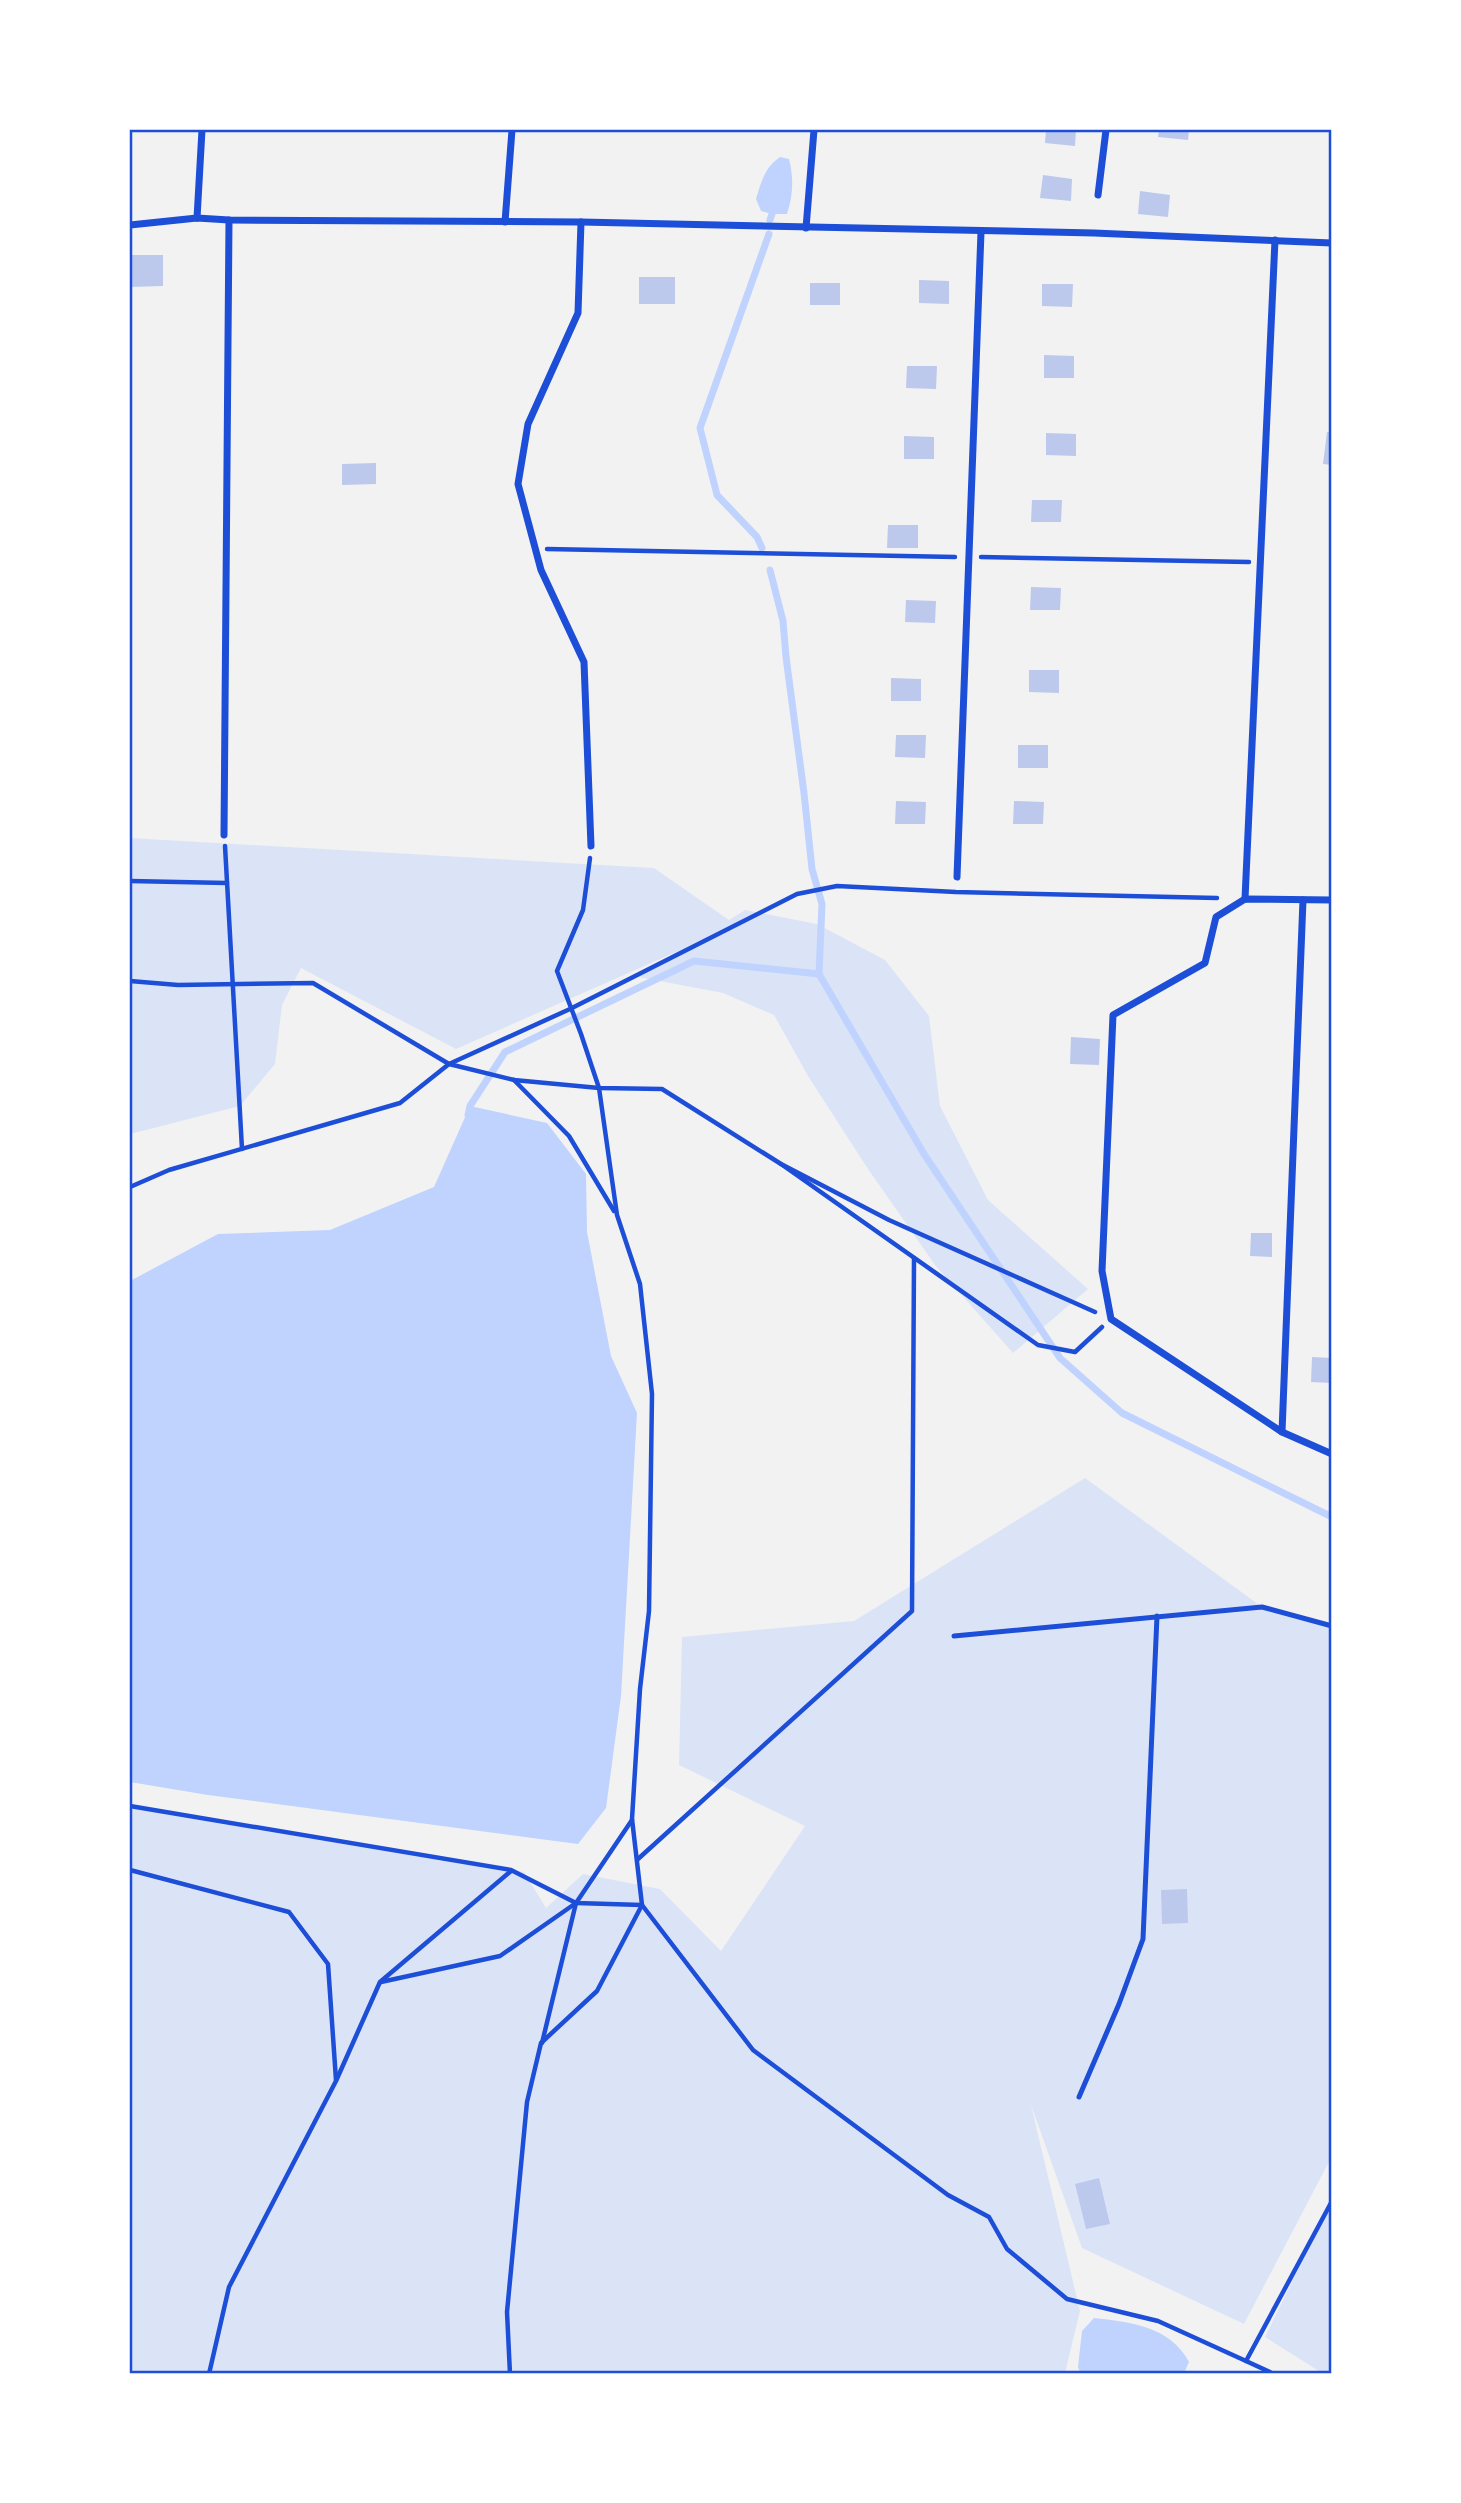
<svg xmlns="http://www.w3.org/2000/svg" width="1461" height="2503" font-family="'DejaVu Sans',sans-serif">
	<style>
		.green { fill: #dbe4f7 }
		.water { fill: #bfd3fe }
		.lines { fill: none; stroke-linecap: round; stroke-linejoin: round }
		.stream { stroke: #bfd3fe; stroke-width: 7 }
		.building { fill: #bdc9ec }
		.path { stroke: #1d4ed8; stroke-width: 4.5 }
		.service { stroke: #1d4ed8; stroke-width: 5 }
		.minor { stroke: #1d4ed8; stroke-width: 7 }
		.neatline { fill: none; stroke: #1d4ed8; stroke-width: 2.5 }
	</style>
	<rect width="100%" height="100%" fill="#f2f2f2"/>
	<g class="green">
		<path d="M130,838L654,868L729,920L745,910L817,924L885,960L929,1016L940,1106L988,1200L1088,1289L1013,1353L935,1265L868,1169L808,1076L774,1015L723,993L638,977L676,952L456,1049L301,968L282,1005L275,1064L240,1106L130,1134Z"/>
		<path d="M1085,1478L1262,1607L1331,1626V2158L1244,2324L1082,2248L1031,2105L1080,2311L1065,2373L130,2374V1809L143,1807L524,1872L546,1908L583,1874L660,1889L721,1951L805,1826L679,1765L682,1637L854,1621Z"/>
		<path d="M1331,2201V2373H1322L1265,2337Z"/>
	</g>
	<g class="water">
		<path d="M780,157L789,159C794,179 793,195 787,214H772L761,211L756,199C761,182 765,167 780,157Z"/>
		<path d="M470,1106L547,1123L586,1174L587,1232L611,1356L637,1413L621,1696L606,1808L578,1844L208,1795L130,1782V1281L218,1234L330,1230L434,1187Z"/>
		<path d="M1094,2318C1130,2322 1170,2326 1189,2362L1184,2373H1080L1078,2367L1082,2331Z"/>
	</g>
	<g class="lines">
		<g class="stream">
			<path d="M770,220L772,214"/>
			<path d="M762,548L757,537L717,495L700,428L769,234"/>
			<path d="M770,570L783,621L786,657L804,793L812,869L822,904L819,974"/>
			<path d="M468,1115L470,1106L505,1052L694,961L819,974L924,1154L1060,1358L1122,1413L1332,1517"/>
		</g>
	</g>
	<g class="building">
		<path d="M1046,130H1076L1075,146L1045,143Z"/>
		<path d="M1159,130H1189L1188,140L1158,137Z"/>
		<path d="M1043,175L1072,179L1071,201L1040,198Z"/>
		<path d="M1140,191L1170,195L1168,217L1138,214Z"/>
		<path d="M130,255H163V286L130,287Z"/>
		<rect x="639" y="277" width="36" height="27"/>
		<path d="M919,280L949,281V304L919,303Z"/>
		<rect x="810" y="283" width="30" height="22"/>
		<path d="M1042,284H1073L1072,307L1042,306Z"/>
		<path d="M1044,355L1074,356V378H1044Z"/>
		<path d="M907,366H937L936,389L906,388Z"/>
		<path d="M1327,432L1332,433V465L1323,464Z"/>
		<path d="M1046,433L1076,434V456L1046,455Z"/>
		<path d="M904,436L934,437V459H904Z"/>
		<path d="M376,463V484L342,485V464Z"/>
		<path d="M1032,500H1062L1061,522H1031Z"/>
		<path d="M888,525H918V548H887Z"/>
		<path d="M1031,587L1061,588L1060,610H1030Z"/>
		<path d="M906,600L936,601L935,623L905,622Z"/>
		<path d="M1029,670H1059V693L1029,692Z"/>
		<path d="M891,678L921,679V701H891Z"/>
		<path d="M896,735H926L925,758L895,757Z"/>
		<rect x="1018" y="745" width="30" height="23"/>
		<path d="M896,801L926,802L925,824H895Z"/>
		<path d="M1014,801L1044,802L1043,824H1013Z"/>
		<path d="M1071,1037L1100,1039L1099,1065L1070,1064Z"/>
		<path d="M1251,1233H1272V1257L1250,1256Z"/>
		<path d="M1312,1357L1332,1358V1383L1311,1382Z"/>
		<path d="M1187,1889L1188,1923L1162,1924L1161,1890Z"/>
		<path d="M1099,2178L1110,2224L1086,2229L1075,2184Z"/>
	</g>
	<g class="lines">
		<g class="path">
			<path d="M547,549L955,557"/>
			<path d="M981,557L1249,562"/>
			<path d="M225,846L242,1149"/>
			<path d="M130,881L227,883"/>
			<path d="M130,981L178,985L313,983L449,1064L570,1009L797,894L837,886L956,892L1217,898"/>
			<path d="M514,1080L569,1136L614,1211"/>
			<path d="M781,1164L1038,1345L1075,1352L1102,1327"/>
			<path d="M130,1187L169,1170L400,1103L449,1064L514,1080L599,1088L662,1089L781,1164L889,1220L1095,1312"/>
			<path d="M130,1806L511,1870L576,1903L642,1905L753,2050L948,2195L989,2217L1007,2249L1067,2299L1158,2321L1246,2361"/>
			<path d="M638,1859L912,1611L914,1258"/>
			<path d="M130,1870L289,1912L328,1964L336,2080"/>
			<path d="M381,1982L500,1956L576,1903"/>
			<path d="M542,2043L576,1903L632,1820"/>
			<path d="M209,2374L229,2287L336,2081L380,1982L511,1871"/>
			<path d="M510,2374L507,2312L527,2102L541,2043L597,1991L642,1905L632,1819L640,1689L649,1611L652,1394L640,1284L617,1215L599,1088L581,1034L557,971L583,910L590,858"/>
			<path d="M1274,2374L1246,2361L1332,2201"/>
		</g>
		<g class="service">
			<path d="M954,1636L1262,1607L1332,1626"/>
			<path d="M1079,2097L1119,2004L1143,1939L1157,1616"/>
		</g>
		<g class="minor">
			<path d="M1098,195L1106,130"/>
			<path d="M197,218L202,130"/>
			<path d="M505,222L512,130"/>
			<path d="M581,222L578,313L528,424L518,484L541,570L584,662L591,846"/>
			<path d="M130,225L197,218L229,220L581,222L1094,233L1332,243"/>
			<path d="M806,228L814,130"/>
			<path d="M224,835L229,220"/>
			<path d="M957,877L981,232"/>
			<path d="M1245,899L1275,240"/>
			<path d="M1332,900L1245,899L1216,917L1205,963L1113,1015L1102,1271L1111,1319L1282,1432L1332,1454"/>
			<path d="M1282,1432L1303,900"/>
		</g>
	</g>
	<rect width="1461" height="2503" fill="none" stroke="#ffffff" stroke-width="262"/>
	<rect x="131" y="131" width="1199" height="2241" class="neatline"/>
</svg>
